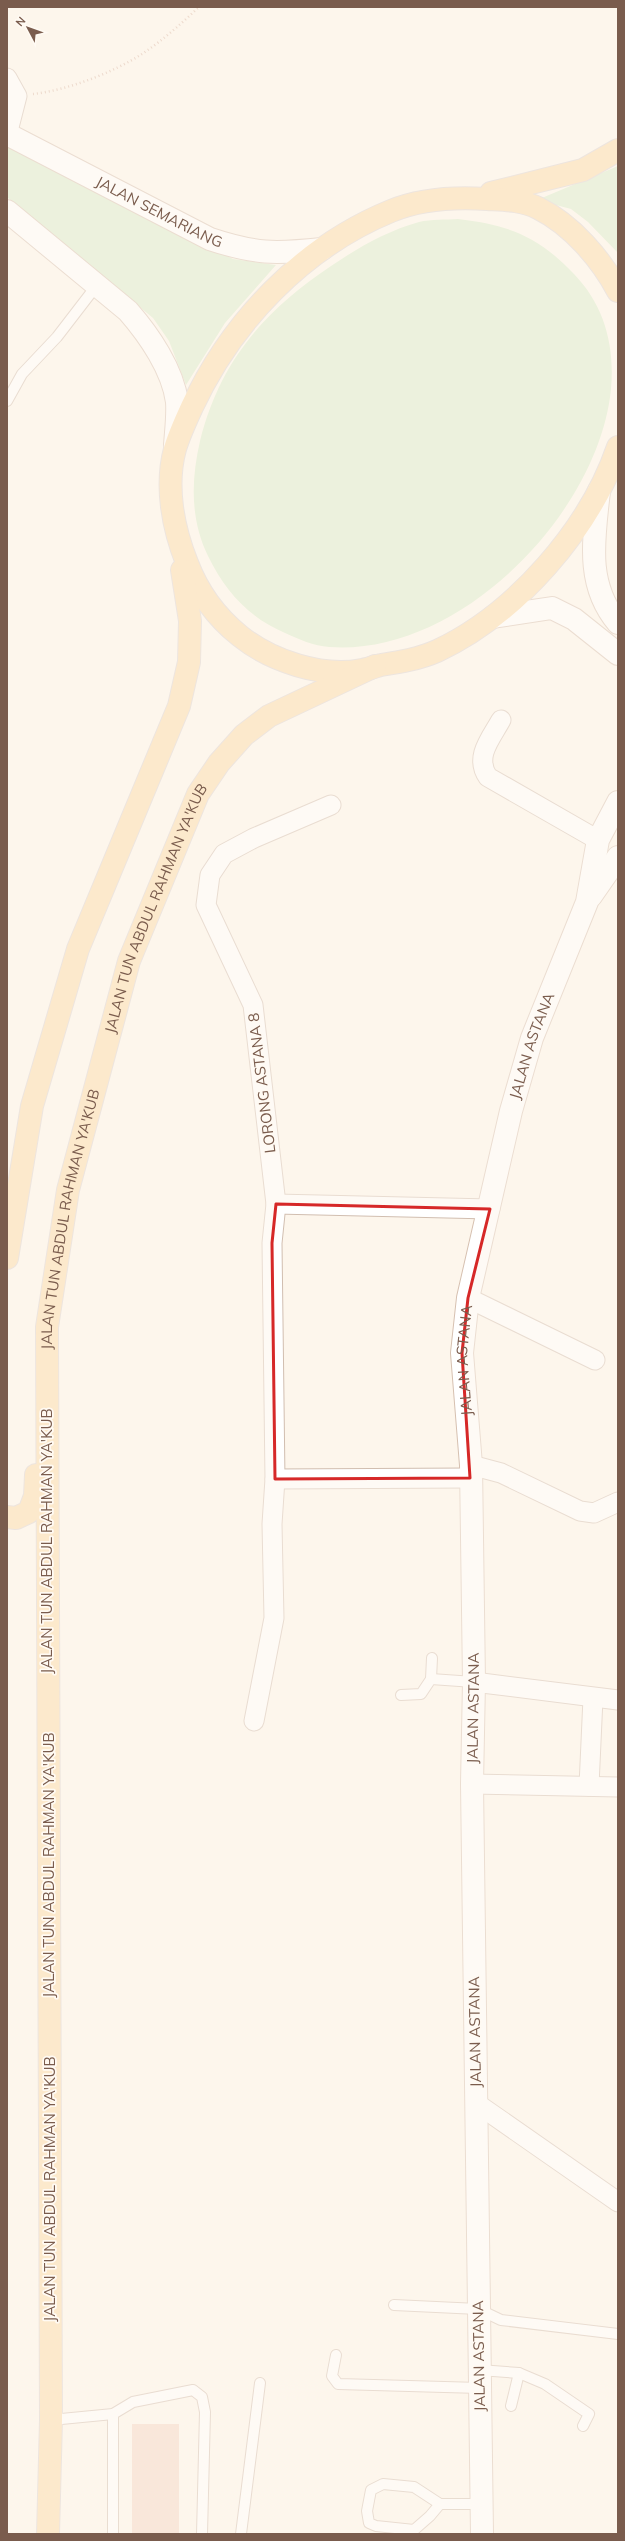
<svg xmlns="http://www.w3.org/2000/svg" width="625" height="2541" font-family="Mulish,sans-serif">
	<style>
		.green { fill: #d8ecc9 }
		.building { fill: #f3d5c3 }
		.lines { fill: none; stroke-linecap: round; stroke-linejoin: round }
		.service-casing { stroke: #d1beb0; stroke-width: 12 }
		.minor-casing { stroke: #d1beb0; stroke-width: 21 }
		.secondary-casing { stroke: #d6c0b0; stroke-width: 24 }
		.primary-casing { stroke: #dad1cd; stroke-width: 24 }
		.path { stroke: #d9b8a5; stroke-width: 2.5; stroke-dasharray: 1 3; stroke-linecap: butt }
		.service { stroke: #fff; stroke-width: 10 }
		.minor { stroke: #fff; stroke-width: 19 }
		.secondary { stroke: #fff; stroke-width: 22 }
		.primary { stroke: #fbd9a5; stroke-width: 22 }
		.marked { fill: none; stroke: #d62828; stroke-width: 3; stroke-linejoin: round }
		.labels { text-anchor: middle; stroke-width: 3.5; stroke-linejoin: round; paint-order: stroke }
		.street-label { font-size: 15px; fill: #7a5c4d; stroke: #fffaf3 }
	</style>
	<rect width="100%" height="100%" fill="#fdf6ec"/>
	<g class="green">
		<path d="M7,145L233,259L276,265L225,323L186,385L169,341L153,318L7,197Z"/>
		<path d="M618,166V253L588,222L571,209L537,200Z"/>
		<path d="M458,219C509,225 538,236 574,274C604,305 615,345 611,389C599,513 459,657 329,647C314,646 298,639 285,633C249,618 225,591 208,556C190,519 191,480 200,441C220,361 264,311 331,266C359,247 387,231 419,222C431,219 446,220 458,219Z"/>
	</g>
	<rect class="building" x="132" y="2424" width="47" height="110"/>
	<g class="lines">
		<g class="service-casing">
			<g id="service">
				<path d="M7,401L22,374L57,337L97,285"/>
				<path d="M431,1679L432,1658"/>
				<path d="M401,1695L421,1694L431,1679L474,1682"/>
				<path d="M394,2305L478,2309L501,2320L618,2334"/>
				<path d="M336,2355L332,2376L338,2384L480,2388"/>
				<path d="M479,2370L519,2373L545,2384L589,2414L583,2426"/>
				<path d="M511,2406L519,2373"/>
				<path d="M51,2420L113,2414L133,2402L193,2390L202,2397L205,2412L202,2534"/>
				<path d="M440,2504L430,2516L414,2530L376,2526L369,2523L367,2511L371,2490L383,2484L414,2487L440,2504H481"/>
				<path d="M113,2534V2414"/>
				<path d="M241,2534L260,2383"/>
			</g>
		</g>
		<g class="minor-casing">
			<g id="minor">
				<path d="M7,78L17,96L7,135"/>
				<path d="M501,720C491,738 474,757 488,777L598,840"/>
				<path d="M276,1204L490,1209"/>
				<path d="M468,1298L595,1360"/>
				<path d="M471,1465L501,1473L580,1511L594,1513L618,1502"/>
				<path d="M275,1479L470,1478"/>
				<path d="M474,1682L618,1700"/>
				<path d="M254,1721L274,1618L272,1524L275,1479L272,1243L276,1204L253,1005L206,905L210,875L224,854L254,838L331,805"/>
				<path d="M472,1784L618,1787"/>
				<path d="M589,1786L593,1698"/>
				<path d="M476,2103L618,2202"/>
			</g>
		</g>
		<g class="secondary-casing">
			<g id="secondary">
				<path id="s1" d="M7,134L210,239C255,254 275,254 322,249"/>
				<path d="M7,211L128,311C149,335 173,370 177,402C178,416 176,431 175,445"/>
				<path d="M599,491C594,538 585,584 618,623"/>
				<path d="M493,617L552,608L574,619L618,654"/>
				<path d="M591,896L618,857"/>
				<path id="s2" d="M482,2534L472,1784L474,1682L471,1465L462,1353L468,1298L511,1111L532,1038L587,902L598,840L618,802"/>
			</g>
		</g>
		<g class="primary-casing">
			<g id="primary">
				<path d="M491,193L583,170L618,150"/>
				<path d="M618,291C601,259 572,225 538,208C522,200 505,200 487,199C457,197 420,199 391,211C303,247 232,321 192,407C186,420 179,435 175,449C165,486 173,528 187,563C198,592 215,616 240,636C271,661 322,678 362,670C368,669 374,667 381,665C400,662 419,659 437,651C516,614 590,529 618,447"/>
				<path d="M7,1258L32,1106L78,949L179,706L189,662L190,621L182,570"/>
				<path d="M7,1517L16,1518L29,1512L35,1496L36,1475"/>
				<path id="s3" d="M48,2534L51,2420L47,1327L68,1190L129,961L198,794L219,763L244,735L269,716L375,666"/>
			</g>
		</g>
		<path class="path" d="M33,94C68,90 112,73 142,54C162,41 182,23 199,7"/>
		<use href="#service" class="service"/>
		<use href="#minor" class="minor"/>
		<use href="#secondary" class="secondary"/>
		<use href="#primary" class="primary"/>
	</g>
	<path d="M0 0H625V2541H0ZM276,1204L490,1209L468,1298L462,1353L470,1478L275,1479L272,1243Z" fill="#fdf6ec" fill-opacity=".55" fill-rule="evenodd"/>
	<path class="marked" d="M276,1204L490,1209L468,1298L462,1353L470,1478L275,1479L272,1243Z"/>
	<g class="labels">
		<g class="street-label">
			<text dy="5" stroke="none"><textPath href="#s1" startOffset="171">JALAN SEMARIANG</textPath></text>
			<text dy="5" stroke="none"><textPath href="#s3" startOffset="1641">JALAN TUN ABDUL RAHMAN YA'KUB</textPath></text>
			<text dy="5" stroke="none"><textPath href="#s2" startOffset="1497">JALAN ASTANA</textPath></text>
			<text transform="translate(262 1083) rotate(-97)" y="5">LORONG ASTANA 8</text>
			<text dy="5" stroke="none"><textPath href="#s3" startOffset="1317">JALAN TUN ABDUL RAHMAN YA'KUB</textPath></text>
			<text dy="5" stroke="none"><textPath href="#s2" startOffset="1174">JALAN ASTANA</textPath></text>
			<text transform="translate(47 1541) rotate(-90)" y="5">JALAN TUN ABDUL RAHMAN YA'KUB</text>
			<text dy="5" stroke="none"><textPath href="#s2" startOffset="826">JALAN ASTANA</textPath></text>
			<text transform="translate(49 1865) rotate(-90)" y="5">JALAN TUN ABDUL RAHMAN YA'KUB</text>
			<text transform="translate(475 2032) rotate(-91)" y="5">JALAN ASTANA</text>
			<text transform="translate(50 2189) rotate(-90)" y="5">JALAN TUN ABDUL RAHMAN YA'KUB</text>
			<text transform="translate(479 2356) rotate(-91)" y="5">JALAN ASTANA</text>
		</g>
	</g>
	<rect width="625" height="2541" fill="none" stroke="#7a5c4d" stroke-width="16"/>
	<g transform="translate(28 28) rotate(311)" stroke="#fffaf3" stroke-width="3" paint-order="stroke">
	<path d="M0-3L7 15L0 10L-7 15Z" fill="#7a5c4d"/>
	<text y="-6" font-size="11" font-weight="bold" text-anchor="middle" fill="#7a5c4d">N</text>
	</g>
</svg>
